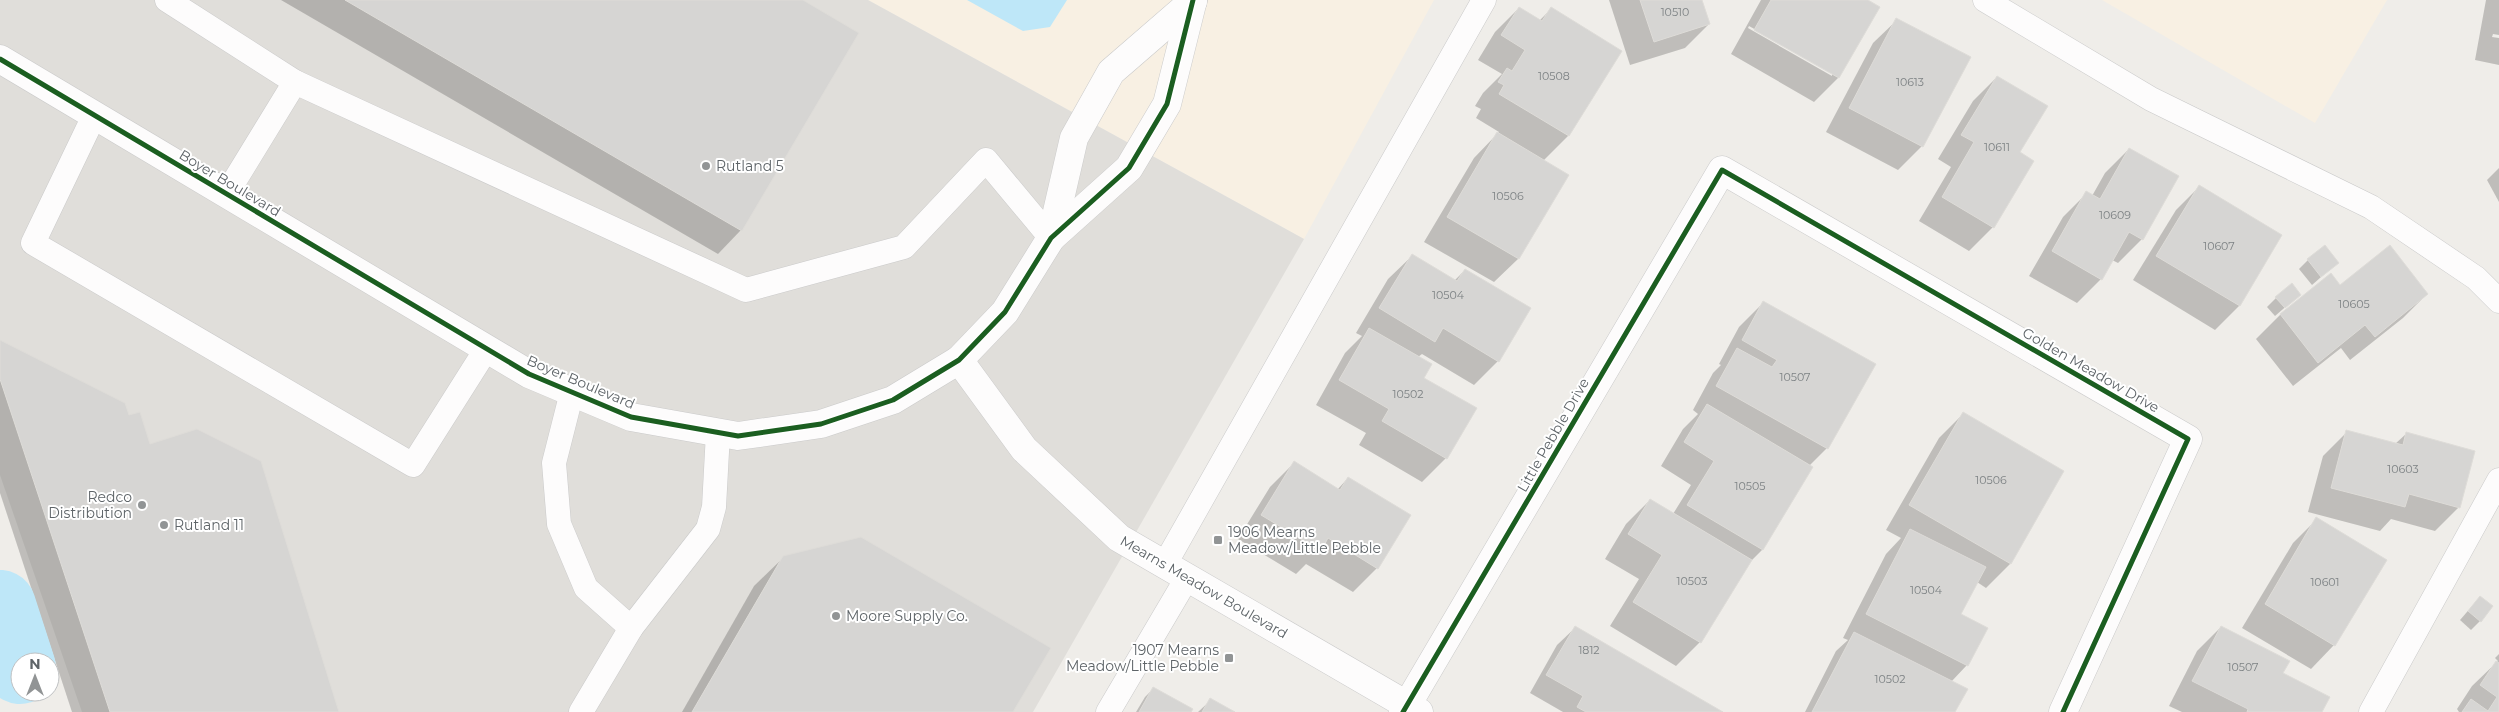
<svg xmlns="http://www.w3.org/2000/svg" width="2499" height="712" font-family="Montserrat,sans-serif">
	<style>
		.commercial { fill: #f8f0e3 }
		.industrial { fill: #e0deda }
		.water { fill: #bee7f8 }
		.shadow { fill: #0003; fill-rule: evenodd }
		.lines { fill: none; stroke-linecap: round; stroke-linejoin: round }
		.river { stroke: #bee7f8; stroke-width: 72 }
		.building { fill: #d6d5d3; stroke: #dedcd8 }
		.service-casing { stroke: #cacaca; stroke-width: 25 }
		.minor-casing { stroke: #cacaca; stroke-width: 29 }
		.tertiary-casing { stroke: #cacaca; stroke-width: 29 }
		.service { stroke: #fdfcfc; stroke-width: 24 }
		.minor { stroke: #fdfcfc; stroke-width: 28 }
		.tertiary { stroke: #fdfcfc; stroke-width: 28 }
		.cycleway-casing { stroke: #fff; stroke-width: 8 }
		.cycleway { stroke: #1b5e20; stroke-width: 5 }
		.poi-dot { fill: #919495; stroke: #fff; stroke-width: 2 }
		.labels { text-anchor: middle; stroke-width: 4; stroke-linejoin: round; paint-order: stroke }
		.number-label { font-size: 11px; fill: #7d8284 }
		.poi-label { font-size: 14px; fill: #5e6468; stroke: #fff; text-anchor: start }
		.street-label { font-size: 14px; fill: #5e6468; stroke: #fff }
	</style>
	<rect width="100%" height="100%" fill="#efede9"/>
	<g class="commercial">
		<path d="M868,0H1434L1304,239Z"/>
		<path d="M2102,0H2387L2315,123Z"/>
	</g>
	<path class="industrial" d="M0,0H868L1304,239L1033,712H82L0,475Z"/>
	<path class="water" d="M967,0H1067L1050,27L1023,31Z"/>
	<g class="shadow">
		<path d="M281,0H800L741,230L718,254Z"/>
		<path d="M1609,0H1701L1709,24L1685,48L1630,65Z"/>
		<path d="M1761,0H1865L1878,7L1838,78L1814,102L1731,54ZM1749,26L1832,73V76L1748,28Z"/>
		<path d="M2486,0H2499V35L2493,34L2492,37L2499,38V65L2475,60Z"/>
		<path d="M1519,8L1540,20L1551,9L1568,136L1543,161L1518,259L1494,282L1424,242L1474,158L1499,132L1476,118L1481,109L1475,106L1483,93L1502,74L1478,60L1495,32Z"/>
		<path d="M1897,20L1922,146L1898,170L1826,132L1873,43Z"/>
		<path d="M1997,77L2018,153L1993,227L1969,251L1919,221L1951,167L1938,159L1973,101Z"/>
		<path d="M2129,149L2142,239L2118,263L2112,260L2101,279L2077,303L2029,276L2063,217L2087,193L2092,196L2105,173Z"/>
		<path d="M2499,168V202L2487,180Z"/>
		<path d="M2200,186L2281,236L2239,306L2215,330L2133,280L2176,210Z"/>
		<path d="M1412,256L1454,281L1465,270L1498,361L1474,385L1422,354L1418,357L1446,458L1422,482L1359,445L1366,433L1316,405L1345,353L1362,336L1356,333L1388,279Z"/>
		<path d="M2308,260L2337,263L2312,285L2299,269Z"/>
		<path d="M2331,275L2340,287L2427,294L2403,318L2350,360L2341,348L2293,386L2256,339L2280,315Z"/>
		<path d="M2276,298L2290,303L2275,316L2267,307Z"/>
		<path d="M1763,303L1827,448L1809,466L1811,467L1762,550L1748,564L1700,642L1676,666L1610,626L1639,579L1605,559L1626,524L1650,500L1673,514L1691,485L1661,466L1683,429L1698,414L1693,410L1713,373L1721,365L1719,364L1739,327Z"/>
		<path d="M0,342L128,416L337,712H72L0,493Z"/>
		<path d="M1963,414L2062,472L2010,564L1986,588L1977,582L1960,615L1967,665L1951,682L1954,712H1805L1836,651L1848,640L1843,638L1886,554L1901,538L1886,530L1939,438Z"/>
		<path d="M2347,432L2395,444L2406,434L2459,507L2435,531L2391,519L2380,531L2308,512L2323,456Z"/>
		<path d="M1294,463L1337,490L1348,478L1377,568L1353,592L1306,564L1296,574L1238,539L1270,487Z"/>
		<path d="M2317,519L2334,645L2311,669L2242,628L2293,543Z"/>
		<path d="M783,558L1012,712H682L754,586Z"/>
		<path d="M2480,597V621L2471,630L2460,620Z"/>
		<path d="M2221,627L2281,674L2321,712H2182L2169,706L2197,651Z"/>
		<path d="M1575,628L1720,712H1563L1530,693L1557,645Z"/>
		<path d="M2499,654V712H2459L2457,709L2472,686L2498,661L2495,658Z"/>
		<path d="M1154,688L1190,712H1136L1145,697Z"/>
		<path d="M1211,700L1232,712H1198Z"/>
	</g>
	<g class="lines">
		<path class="river" d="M0,606L20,668"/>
	</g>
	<g class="building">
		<path d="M345,0H803L859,33L742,231Z"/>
		<path d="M1640,0H1702L1710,24L1654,42Z"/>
		<path d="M1771,0H1868L1880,7L1839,78L1754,30Z"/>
		<path d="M1519,7L1542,21L1551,7L1622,51L1569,136L1499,94L1504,85L1498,82L1507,68L1512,71L1525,50L1501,35Z"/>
		<path d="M1896,18L1971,57L1923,147L1849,108Z"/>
		<path d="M1997,76L2048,106L2020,152L2034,161L1994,228L1942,197L1974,142L1961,135Z"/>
		<path d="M1497,132L1569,175L1519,259L1447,217Z"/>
		<path d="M2129,148L2179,176L2143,240L2129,232L2102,280L2052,251L2086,191L2100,199Z"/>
		<path d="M2199,185L2282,235L2240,306L2156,256Z"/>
		<path d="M2325,245L2339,263L2321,277L2307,259Z"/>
		<path d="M2390,245L2428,294L2375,337L2365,325L2318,363L2280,314L2331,273L2340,285Z"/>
		<path d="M1412,254L1457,281L1465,269L1531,308L1499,362L1443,328L1435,342L1379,308Z"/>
		<path d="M2292,283L2301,295L2285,308L2275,297Z"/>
		<path d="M1763,301L1876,364L1828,449L1716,386L1737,348L1772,367L1777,360L1742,340Z"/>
		<path d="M1369,328L1432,364L1424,378L1477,408L1447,459L1382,421L1389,409L1339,380Z"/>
		<path d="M0,340L125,403L129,415L140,412L150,444L197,429L261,461L339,712H110L0,379Z"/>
		<path d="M1707,404L1813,467L1763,550L1687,505L1714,461L1684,442Z"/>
		<path d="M1963,412L2064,471L2011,564L1909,505Z"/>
		<path d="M2346,430L2403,445L2406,432L2475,451L2460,508L2409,494L2405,507L2331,488Z"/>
		<path d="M1294,461L1340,490L1348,477L1411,515L1378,569L1328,538L1321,551L1261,515Z"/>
		<path d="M1650,499L1752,560L1701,643L1633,602L1662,555L1628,534Z"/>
		<path d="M2316,517L2387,560L2335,646L2265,604Z"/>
		<path d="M1910,529L1986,567L1961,614L1988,628L1968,666L1866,614Z"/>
		<path d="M861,537L1051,648L1013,712H692L783,556Z"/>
		<path d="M2480,596L2493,606L2481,622L2468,611Z"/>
		<path d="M1575,626L1723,712H1586L1577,707L1583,696L1546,675Z"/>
		<path d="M2221,626L2290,661L2283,673L2330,697L2322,712H2247L2248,709L2192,681Z"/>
		<path d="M1854,632L1968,689L1955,712H1812Z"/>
		<path d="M2496,661L2499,663V712H2462L2471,699L2488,711L2497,697L2480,685Z"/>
		<path d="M1153,687L1193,709L1191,712H1139Z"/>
		<path d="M1210,698L1235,712H1202Z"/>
	</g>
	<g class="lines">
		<g class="service-casing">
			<g id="service">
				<path d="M167,0L295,82"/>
				<path d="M1985,0L2151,99L2371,207L2476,278L2499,301"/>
				<path d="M94,116L33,243L413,465L487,348"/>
				<path d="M227,193L295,82L746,290L904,247L986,160L1051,238"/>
				<path d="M572,392L554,463L559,524L586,588L631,628L708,529L714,507L718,433"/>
				<path d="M1165,564L1484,0"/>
				<path d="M581,712L631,628"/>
				<path d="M1108,712L1187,578"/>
				<path d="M2371,712L2499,480"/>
			</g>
		</g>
		<g class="minor-casing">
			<g id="minor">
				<path d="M1051,238L1074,138L1111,72L1193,1"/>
				<path d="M959,360L1005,312L1051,238L1129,168L1167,104L1193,0"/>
				<path d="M1403,712L1722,170L2188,439L2063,712"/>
			</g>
		</g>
		<g class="tertiary-casing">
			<path id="tertiary" d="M0,59L529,374L631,417L738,436L821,424L893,400L959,360L1024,449L1119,538L1419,712"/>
		</g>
		<use href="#service" class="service"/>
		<use href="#minor" class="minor"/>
		<use href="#tertiary" class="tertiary"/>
		<g class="cycleway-casing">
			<g id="cycleway">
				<path d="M0,59L529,374L631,417L738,436L821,424L893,400L959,360L1005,312L1051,238L1129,168L1167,104L1193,0"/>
				<path d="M1403,712L1722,170L2188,439L2063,712"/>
			</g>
		</g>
		<use href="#cycleway" class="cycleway"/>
	</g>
	<g class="poi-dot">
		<circle cx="706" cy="166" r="5"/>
		<circle cx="142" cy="505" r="5"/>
		<circle cx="164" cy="525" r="5"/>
		<rect x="1213" y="535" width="10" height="10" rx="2.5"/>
		<circle cx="836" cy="616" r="5"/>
		<rect x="1224" y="653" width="10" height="10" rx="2.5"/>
	</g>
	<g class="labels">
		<g class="number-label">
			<text x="1675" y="16">10510</text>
			<text x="1554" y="80">10508</text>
			<text x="1910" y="86">10613</text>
			<text x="1997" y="151">10611</text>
			<text x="1508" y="200">10506</text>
			<text x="2115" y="219">10609</text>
			<text x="2219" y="250">10607</text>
			<text x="1448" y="299">10504</text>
			<text x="2354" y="308">10605</text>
			<text x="1795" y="381">10507</text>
			<text x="1408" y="398">10502</text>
			<text x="2403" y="473">10603</text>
			<text x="1991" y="484">10506</text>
			<text x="1750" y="490">10505</text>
			<text x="1692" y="585">10503</text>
			<text x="2325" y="586">10601</text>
			<text x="1926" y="594">10504</text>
			<text x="1589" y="654">1812</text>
			<text x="2243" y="671">10507</text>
			<text x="1890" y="683">10502</text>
		</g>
		<g class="poi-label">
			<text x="716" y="171">Rutland 5</text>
			<text x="132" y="502" text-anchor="end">Redco<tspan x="132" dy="16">Distribution</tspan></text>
			<text x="174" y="530">Rutland 11</text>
			<text x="1228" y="537">1906 Mearns<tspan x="1228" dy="16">Meadow/Little Pebble</tspan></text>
			<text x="846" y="621">Moore Supply Co.</text>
			<text x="1219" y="655" text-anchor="end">1907 Mearns<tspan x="1219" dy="16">Meadow/Little Pebble</tspan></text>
		</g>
		<g class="street-label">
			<text transform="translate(230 183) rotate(31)" y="5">Boyer Boulevard</text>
			<text transform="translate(2091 370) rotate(30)" y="5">Golden Meadow Drive</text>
			<text transform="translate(581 382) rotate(23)" y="5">Boyer Boulevard</text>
			<text transform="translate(1553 435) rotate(-60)" y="5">Little Pebble Drive</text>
			<text transform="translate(1204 587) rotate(30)" y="5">Mearns Meadow Boulevard</text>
		</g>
	</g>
	<g transform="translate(35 677)"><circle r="24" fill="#ffffff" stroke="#bfc1c3"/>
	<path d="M0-4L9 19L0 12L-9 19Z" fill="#919495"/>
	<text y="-8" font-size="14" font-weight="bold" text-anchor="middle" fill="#5e6468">N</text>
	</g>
</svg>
